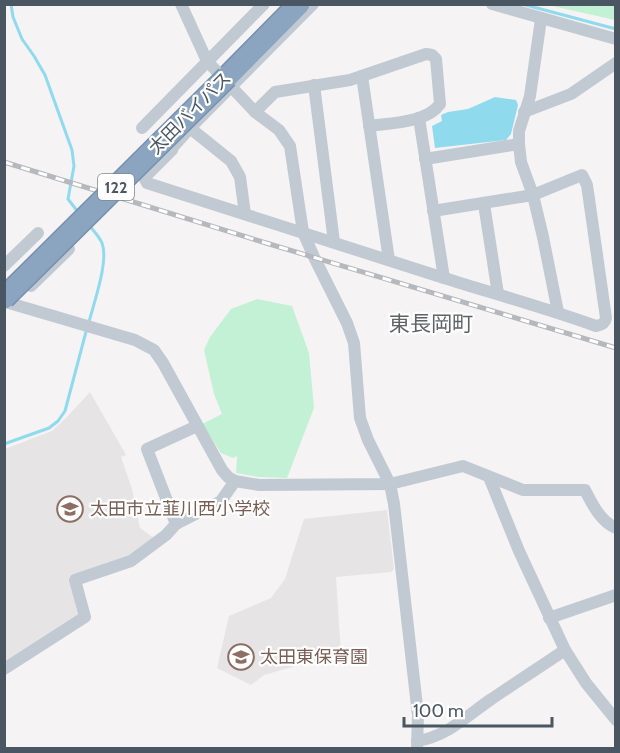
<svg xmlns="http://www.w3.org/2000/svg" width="620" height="753" font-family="Cabin,'Noto Sans JP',sans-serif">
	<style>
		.education { fill: #e6e4e5 }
		.green { fill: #c3f1d5 }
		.water { fill: #90daee }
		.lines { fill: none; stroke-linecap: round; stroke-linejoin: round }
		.stream { stroke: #90daee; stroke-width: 3 }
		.highway-casing { stroke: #7690ad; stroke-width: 24 }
		.street { stroke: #c1cad2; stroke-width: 12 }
		.highway { stroke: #8ba5c1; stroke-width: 21 }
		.rail-casing { stroke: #b5b8bd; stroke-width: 5 }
		.rail { stroke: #fff; stroke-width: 3; stroke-dasharray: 9; stroke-linecap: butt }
		.highway-bridge-casing { stroke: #7690ad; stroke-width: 24; stroke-linecap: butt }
		.highway-bridge { stroke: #8ba5c1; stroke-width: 21 }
		.labels { text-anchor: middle; stroke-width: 4.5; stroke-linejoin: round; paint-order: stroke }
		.shield { fill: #fff; stroke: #808990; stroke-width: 1.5 }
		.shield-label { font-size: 16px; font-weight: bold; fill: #4a5661 }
		.street-label { font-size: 18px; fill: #4a5661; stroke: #fff }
		.education-label { font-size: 18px; fill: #785e54; stroke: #fff; text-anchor: start }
		.quarter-label { font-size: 21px; fill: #5f6368; stroke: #fff }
	</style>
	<rect width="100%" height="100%" fill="#f5f3f3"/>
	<g class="education">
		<path d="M90,392L126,455L121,457L132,489L140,528L154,538L129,557L69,577L78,615L5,664V449L52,431L66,418Z"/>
		<path d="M387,510L394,569L391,572L336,577L341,656L299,665L264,675L251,685L217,668L229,616L271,598L285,579L304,519Z"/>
	</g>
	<g class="green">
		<path d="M548,5H615V20Z"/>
		<path d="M257,299L292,306L309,353L314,408L287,478L259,477L236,473L237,456L233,458L221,453L202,424L222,414L214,394L204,350L210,337L231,309Z"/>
	</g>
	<path class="water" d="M495,97L516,100L518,105L511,134L506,140L435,148L432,126L442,121L441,115L448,112L468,109Z"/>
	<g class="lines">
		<g class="stream">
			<path d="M11,4L13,17L22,39L34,56L45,75L72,150L74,166L68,199L78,212"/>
			<path d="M522,4L616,29"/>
			<path d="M88,224C93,230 99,236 102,243C109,261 94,302 89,322"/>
			<path d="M4,444L49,428L58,421L65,411L87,328"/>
		</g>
		<g class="highway-casing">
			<path id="highway" d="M227,77L299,4"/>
		</g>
		<g class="street">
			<path d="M181,4L207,61L255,112L279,130L290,146L303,232L314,257L347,323L354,343L360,418L368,440L390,484L394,504L418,715L417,748"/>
			<path d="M313,4L190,128L173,147L172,150L147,175L145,179L147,183C246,214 345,246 444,278C495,294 546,308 596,326C602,325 605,323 606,318L587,185L582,175L533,195L433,211"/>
			<path d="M492,4L616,39"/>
			<path d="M541,19L530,96L519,131V144L521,162L533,195L543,237L558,312"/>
			<path d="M362,76L389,260"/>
			<path d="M314,85L334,242"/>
			<path d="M255,112L275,92L350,80L426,54L432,55L436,59L440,104C427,123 390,123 369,126"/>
			<path d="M524,112L571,94L616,63"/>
			<path d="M419,118L444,278"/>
			<path d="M142,128L264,4"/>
			<path d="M190,128L231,161L240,177L245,214"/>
			<path d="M425,159L519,144"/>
			<path d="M484,204L498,294"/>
			<path d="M4,266L38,233"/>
			<path d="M31,286L69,249"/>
			<path d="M4,299L9,303L135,340L154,350L163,363L222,470L228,477L235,481L259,485L390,484L463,466L523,490H585C592,504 601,522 616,528"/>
			<path d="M489,477L519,551L565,650L586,683L616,720"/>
			<path d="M176,524L147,449L197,426"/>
			<path d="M549,618L616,595"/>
			<path d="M4,669L85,617L75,580L131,561L166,535L176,524L221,501L235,481"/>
			<path d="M417,741C446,737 467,716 490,700C515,683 540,667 565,650"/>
		</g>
		<use href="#highway" class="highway"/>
		<g class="rail-casing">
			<path id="rail" d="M4,162L266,243L616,348"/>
		</g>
		<use href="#rail" class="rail"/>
		<g class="highway-bridge-casing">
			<path id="highway-bridge" d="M4,298L227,77"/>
		</g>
		<use href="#highway-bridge" class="highway-bridge"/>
	</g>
	<defs>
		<g id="school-ring" transform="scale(1.35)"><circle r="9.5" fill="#fff" stroke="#8d6e63" stroke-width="1.5"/><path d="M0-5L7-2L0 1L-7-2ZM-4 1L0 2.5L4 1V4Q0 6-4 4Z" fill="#8d6e63"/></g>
	</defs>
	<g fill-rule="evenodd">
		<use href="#school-ring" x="70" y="509"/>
		<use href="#school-ring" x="241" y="657"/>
	</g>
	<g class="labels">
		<rect class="shield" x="98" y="174" width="36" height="26" rx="4.5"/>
		<g class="shield-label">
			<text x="116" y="193">122</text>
		</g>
		<g class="street-label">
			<text transform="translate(190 113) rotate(-45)" y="6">太田バイパス</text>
		</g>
		<g class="education-label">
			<text x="90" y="515">太田市立韮川西小学校</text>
			<text x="260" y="663">太田東保育園</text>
		</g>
		<g class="quarter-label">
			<text x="431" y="331">東長岡町</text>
		</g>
	</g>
	<rect width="620" height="753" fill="none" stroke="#4a5661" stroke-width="12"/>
	<path d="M404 717v9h148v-9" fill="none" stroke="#4a5661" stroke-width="3"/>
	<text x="413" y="717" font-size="18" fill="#4a5661" stroke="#ffffff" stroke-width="4.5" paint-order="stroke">100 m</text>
</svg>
